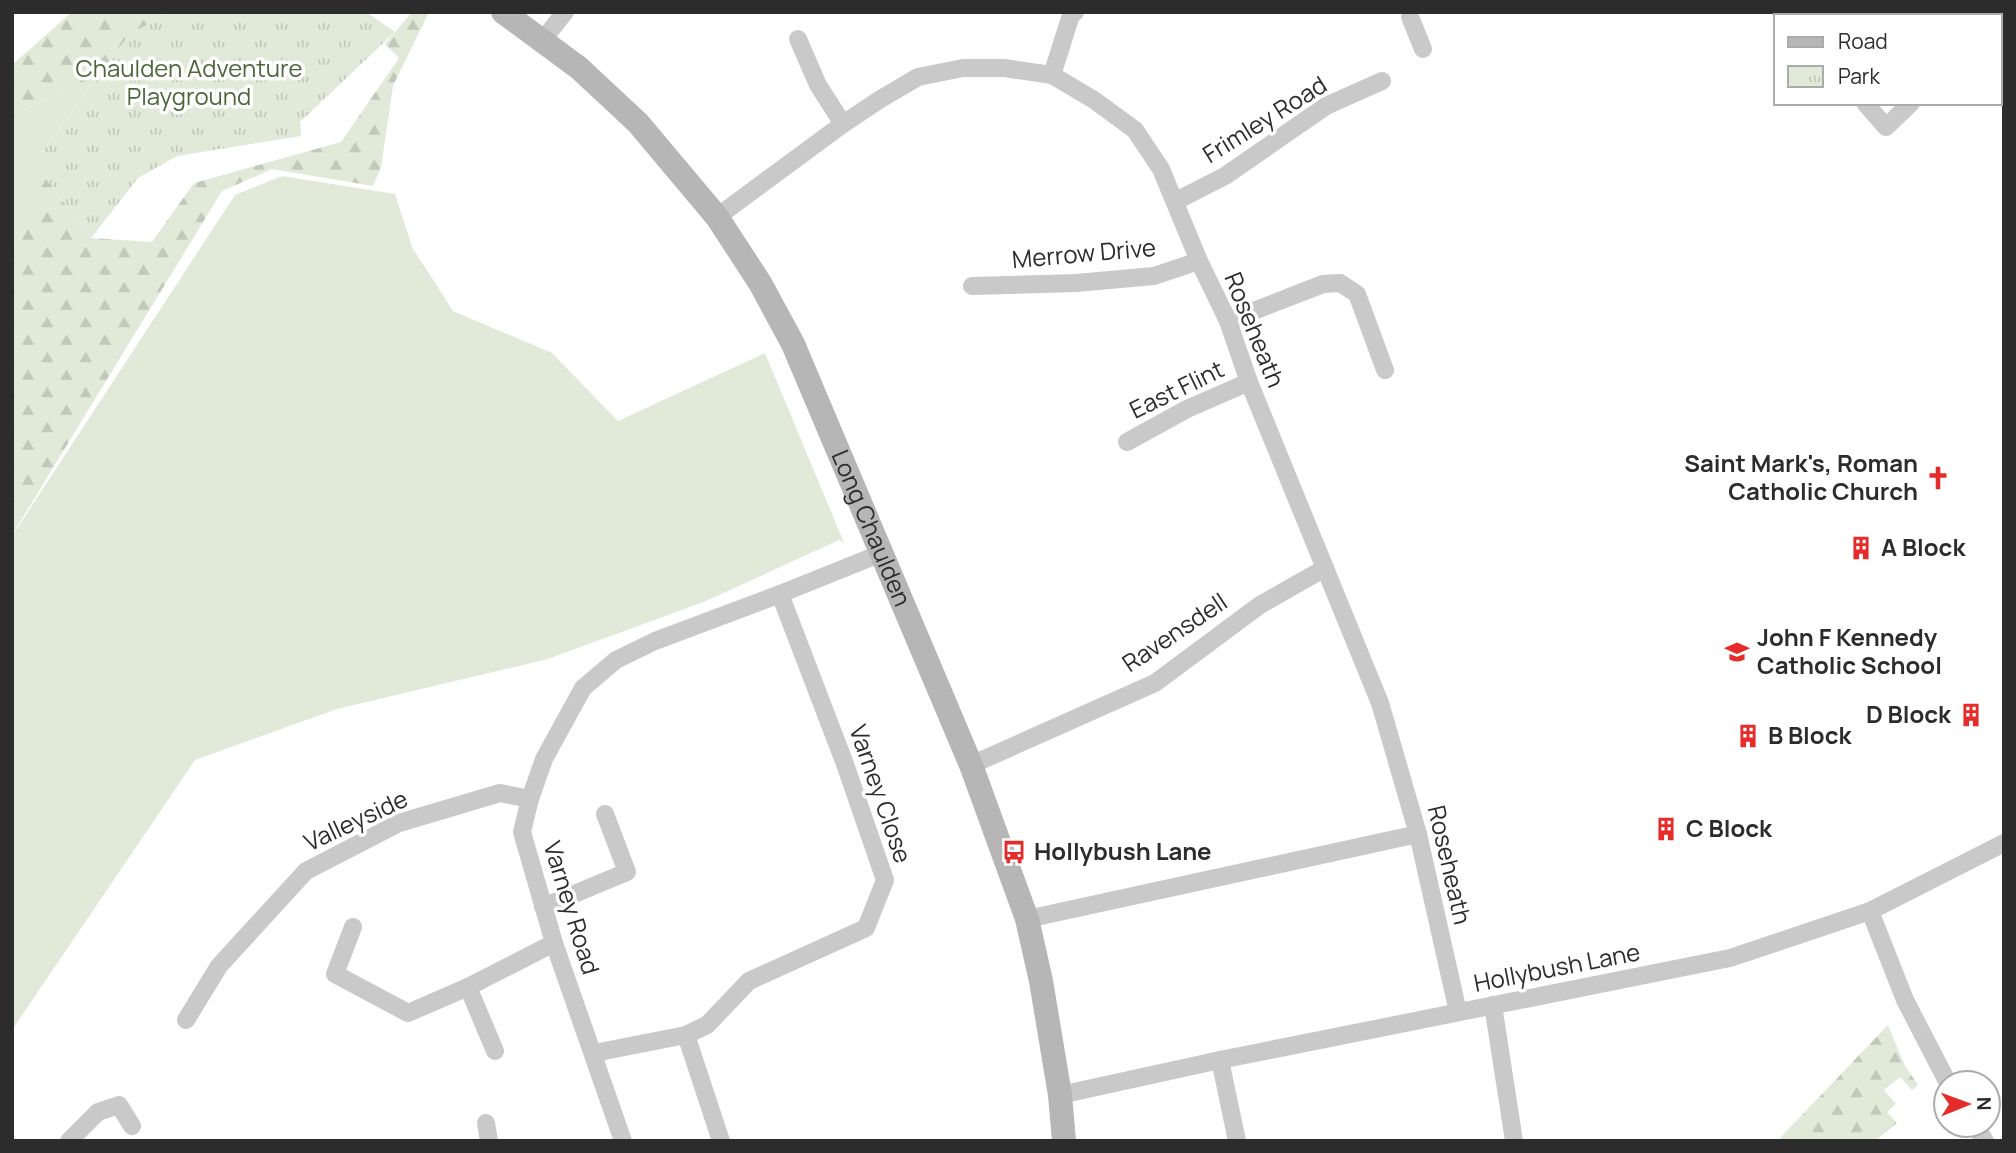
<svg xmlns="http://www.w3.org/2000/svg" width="2016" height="1153" font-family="Manrope,sans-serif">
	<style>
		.green { fill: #e1ead9 }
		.forest { fill: url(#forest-firs) }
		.park { fill: url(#park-tufts) }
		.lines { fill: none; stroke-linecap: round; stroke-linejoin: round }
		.street { stroke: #c9c9c9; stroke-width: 18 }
		.secondary { stroke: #b6b6b6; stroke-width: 24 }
		.labels { text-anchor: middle; stroke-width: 7; stroke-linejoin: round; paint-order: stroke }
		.park-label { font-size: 24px; fill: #4b6739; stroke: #fff }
		.street-label { font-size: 24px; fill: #2c2c2c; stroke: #fff }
		.poi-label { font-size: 24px; font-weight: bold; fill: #2c2c2c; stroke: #fff; text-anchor: start }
	</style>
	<defs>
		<pattern id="forest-firs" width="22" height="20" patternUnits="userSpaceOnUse" patternTransform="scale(1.75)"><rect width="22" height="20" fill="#e1ead9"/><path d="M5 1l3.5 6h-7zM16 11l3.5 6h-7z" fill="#c1c9ba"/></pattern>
		<pattern id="park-tufts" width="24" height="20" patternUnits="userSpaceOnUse" patternTransform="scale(1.75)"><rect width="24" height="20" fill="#e1ead9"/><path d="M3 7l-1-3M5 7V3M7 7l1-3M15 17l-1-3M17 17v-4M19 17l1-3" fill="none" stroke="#c1c9ba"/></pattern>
	</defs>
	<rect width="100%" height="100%" fill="#fff"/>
	<g class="green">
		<path d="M99,75L34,163V217L12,249V122L27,108Z"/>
		<path d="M282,176L395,194L412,247L453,311L552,353L618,421L765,353L844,543L839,540L706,601L548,659L337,709L195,760L12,1030V536L235,195Z"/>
	</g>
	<g class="forest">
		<path d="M72,12H170L129,35L99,75L27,108L12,122V65Z"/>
		<path d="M412,12H429L393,86L381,167L373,186L272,169L222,191L12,535V249L34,217V163L91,238L152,242L194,183L341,142L399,58L385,44Z"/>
		<path d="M1888,1025L1905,1066L1918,1085L1912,1090L1900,1077L1884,1090L1896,1104L1887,1112L1897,1123L1875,1141H1777Z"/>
	</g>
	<path class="park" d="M170,12H366L395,32L300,122L301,136L177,156L138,178L91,238L34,163L129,35Z"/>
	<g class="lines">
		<g class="street">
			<path d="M1944,16L1945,12"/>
			<path d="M1410,17L1423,49"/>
			<path d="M798,39L818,85L843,124"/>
			<path d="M542,41L565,12"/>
			<path d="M1052,75L1071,15L1075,12"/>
			<path d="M2000,81L2004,83"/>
			<path d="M1865,103L1886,127L1911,103"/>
			<path d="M1176,201L1225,176L1326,106L1382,81"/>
			<path d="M717,217L843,124L879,100L918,77L963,68H1004L1052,75L1094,100L1135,130L1161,169L1199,261L1228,321L1249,382L1380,703L1418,834L1458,1012"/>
			<path d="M972,286L1076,283L1154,276L1199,261"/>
			<path d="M1228,321L1323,284L1340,283L1357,294L1385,370"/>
			<path d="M1127,442L1187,409L1249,382"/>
			<path d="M971,765L1155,683L1260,605L1325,568"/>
			<path d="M543,907L627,872L605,814"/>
			<path d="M1870,911L1905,1000L1948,1083"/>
			<path d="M1027,919L1418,834"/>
			<path d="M353,927L335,974L408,1013L468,987"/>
			<path d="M1493,1005L1514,1141"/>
			<path d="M186,1020L219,966L306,871L399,823L500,793L530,799"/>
			<path d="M686,1035L707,1025L749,981L866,928L885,880L845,764L780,594"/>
			<path d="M495,1051L468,987L554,943"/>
			<path d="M594,1053L686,1035L721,1141"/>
			<path d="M1220,1060L1237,1141"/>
			<path d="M1060,1095L1220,1060L1730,958L1870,911L2004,843"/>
			<path d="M486,1123L489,1141"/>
			<path d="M1975,1125L1985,1141"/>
			<path d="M69,1141L98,1112L119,1105L132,1126"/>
			<path d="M623,1141L554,943L522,832L530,799L544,759L583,688L616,660L655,641L780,594L882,553"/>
		</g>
		<path class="secondary" id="s1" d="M503,12L579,68L638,123L717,217L760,283L793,344L971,765L1027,919L1041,981L1060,1095L1064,1141"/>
	</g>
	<defs>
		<g id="church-bare" transform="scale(1.89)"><path d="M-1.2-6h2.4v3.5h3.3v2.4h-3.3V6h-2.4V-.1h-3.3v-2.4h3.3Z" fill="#e62c2b" stroke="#fff" stroke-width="2.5" paint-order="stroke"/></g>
		<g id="building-bare" transform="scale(1.89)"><path d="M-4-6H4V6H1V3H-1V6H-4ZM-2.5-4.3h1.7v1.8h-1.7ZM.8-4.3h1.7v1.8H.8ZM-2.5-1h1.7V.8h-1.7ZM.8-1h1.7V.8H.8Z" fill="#e62c2b" stroke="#fff" stroke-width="2.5" paint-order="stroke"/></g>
		<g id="school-bare" transform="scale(1.89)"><path d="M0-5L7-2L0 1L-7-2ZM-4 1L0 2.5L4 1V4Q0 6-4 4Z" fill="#e62c2b" stroke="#fff" stroke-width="2.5" paint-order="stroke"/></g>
		<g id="bus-bare" transform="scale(1.89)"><path d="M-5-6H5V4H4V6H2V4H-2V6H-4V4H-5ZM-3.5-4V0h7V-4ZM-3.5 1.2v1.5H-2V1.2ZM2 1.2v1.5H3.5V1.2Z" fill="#e62c2b" stroke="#fff" stroke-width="2.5" paint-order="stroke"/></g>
	</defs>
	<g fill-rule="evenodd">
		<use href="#church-bare" x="1938" y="478"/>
		<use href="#building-bare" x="1861" y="548"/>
		<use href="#school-bare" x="1737" y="652"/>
		<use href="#building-bare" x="1971" y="715"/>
		<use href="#building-bare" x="1748" y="736"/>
		<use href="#building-bare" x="1666" y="829"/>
		<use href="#bus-bare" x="1014" y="852"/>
	</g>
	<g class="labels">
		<g class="park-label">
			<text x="189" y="77">Chaulden Adventure<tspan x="189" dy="28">Playground</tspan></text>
		</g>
		<g class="street-label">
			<text transform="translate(1265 120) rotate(-32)" y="8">Frimley Road</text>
			<text transform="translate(1084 254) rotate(-5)" y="8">Merrow Drive</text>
			<text transform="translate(1254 330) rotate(68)" y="8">Roseheath</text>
			<text transform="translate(1177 390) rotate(-26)" y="8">East Flint</text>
			<text dy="8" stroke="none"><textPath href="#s1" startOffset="646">Long Chaulden</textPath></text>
			<text transform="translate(1175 633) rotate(-34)" y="8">Ravensdell</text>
			<text transform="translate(880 794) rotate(71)" y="8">Varney Close</text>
			<text transform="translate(356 821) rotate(-25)" y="8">Valleyside</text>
			<text transform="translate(1449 865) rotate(77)" y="8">Roseheath</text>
			<text transform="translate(571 908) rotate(73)" y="8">Varney Road</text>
			<text transform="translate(1557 968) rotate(-11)" y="8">Hollybush Lane</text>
		</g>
		<g class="poi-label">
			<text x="1918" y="472" text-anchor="end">Saint Mark's, Roman<tspan x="1918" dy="28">Catholic Church</tspan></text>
			<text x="1881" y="556">A Block</text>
			<text x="1757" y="646">John F Kennedy<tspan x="1757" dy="28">Catholic School</tspan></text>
			<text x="1951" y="723" text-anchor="end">D Block</text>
			<text x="1768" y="744">B Block</text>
			<text x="1686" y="837">C Block</text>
			<text x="1034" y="860">Hollybush Lane</text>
		</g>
	</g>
	<rect width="2016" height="1153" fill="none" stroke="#2c2c2c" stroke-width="28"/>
	<rect x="1774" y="14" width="228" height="91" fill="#ffffff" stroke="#ababab" stroke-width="2"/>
	<rect x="1788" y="37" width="35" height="10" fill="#b6b6b6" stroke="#ababab" stroke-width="2"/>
	<text x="1838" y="49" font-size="21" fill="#2c2c2c">Road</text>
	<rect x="1788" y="66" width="35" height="21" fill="url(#park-tufts)" stroke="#ababab" stroke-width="2"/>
	<text x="1838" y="84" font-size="21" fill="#2c2c2c">Park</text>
	<g transform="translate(1967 1104) rotate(89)"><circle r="33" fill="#ffffff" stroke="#ababab" stroke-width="2"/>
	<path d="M0-5L12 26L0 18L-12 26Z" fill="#e62c2b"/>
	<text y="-10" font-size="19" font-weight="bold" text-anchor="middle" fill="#2c2c2c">N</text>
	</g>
</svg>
